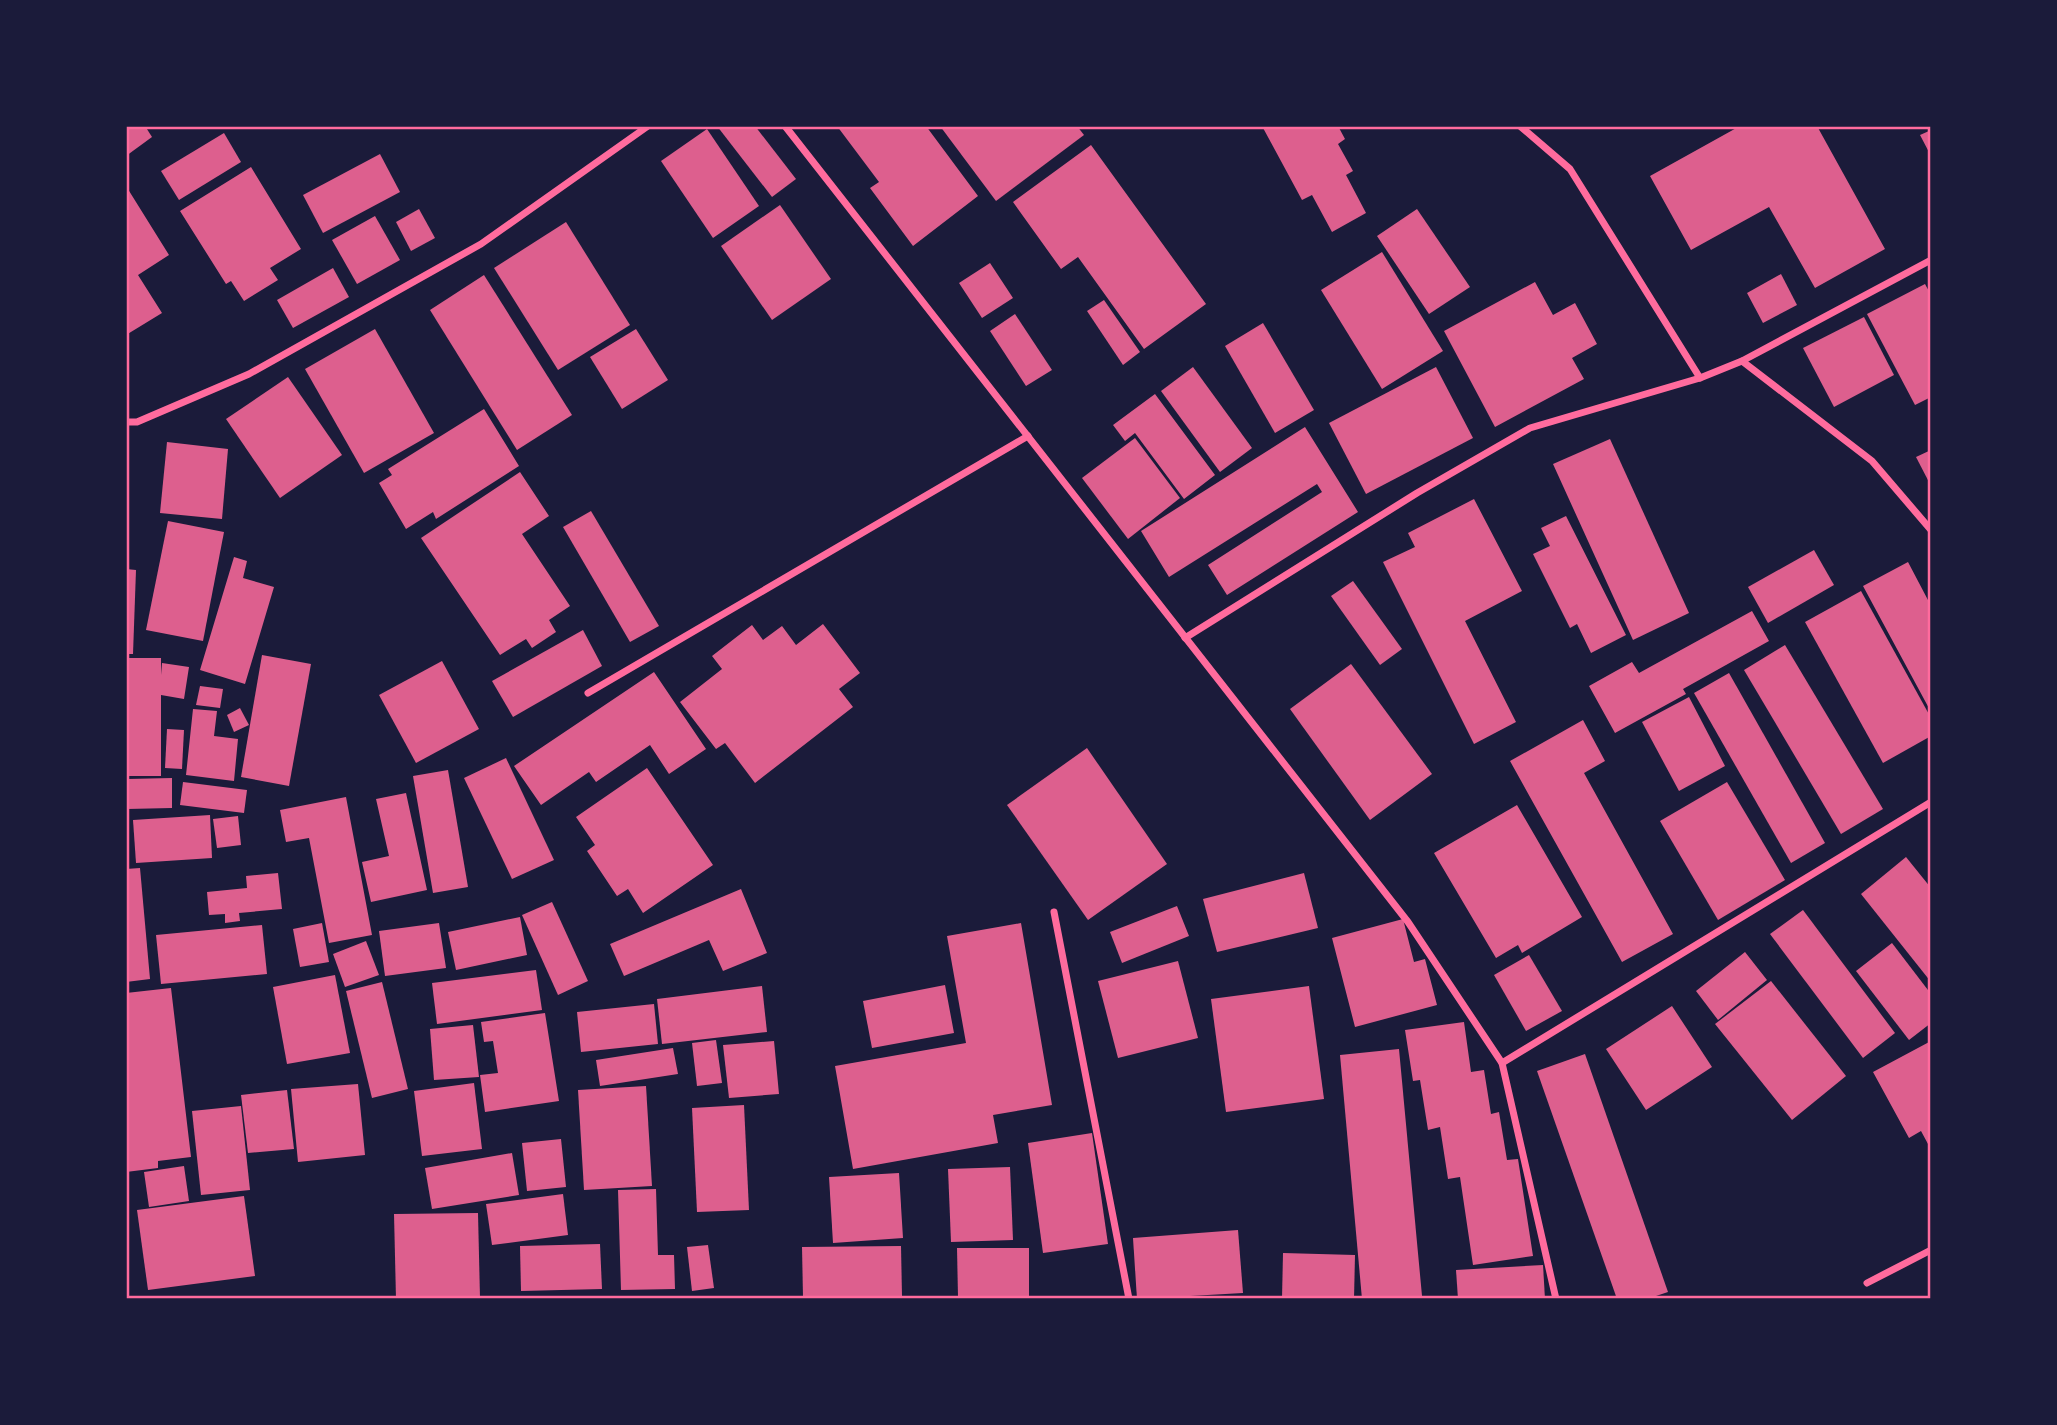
<svg xmlns="http://www.w3.org/2000/svg" width="2057" height="1425" font-family="Ubuntu,sans-serif">
	<style>
		.building { fill: #dd5f8e }
		.lines { fill: none; stroke-linecap: round; stroke-linejoin: round }
		.minor { stroke: #ff6b9d; stroke-width: 7 }
		.neatline { fill: none; stroke: #ff6b9d; stroke-width: 2.5 }
	</style>
	<rect width="100%" height="100%" fill="#1b1b3a"/>
	<g class="building">
		<path d="M126,126H145L152,137L126,156Z"/>
		<path d="M717,126H755L796,179L772,197Z"/>
		<path d="M837,126H926L978,196L913,246L870,188L879,182Z"/>
		<path d="M940,126H1077L1084,135L996,201Z"/>
		<path d="M1262,126H1338L1345,139L1338,144L1353,171L1346,175L1366,213L1332,232L1312,195L1302,200Z"/>
		<path d="M1740,126H1817L1885,249L1815,288L1769,207L1691,250L1650,176Z"/>
		<path d="M1927,126H1931V156L1920,135L1929,131Z"/>
		<path d="M707,129L759,206L713,238L661,161Z"/>
		<path d="M224,133L241,162L179,200L161,171Z"/>
		<path d="M1091,145L1206,304L1144,349L1078,257L1061,269L1013,202Z"/>
		<path d="M380,154L400,192L323,233L303,195Z"/>
		<path d="M251,167L301,249L270,268L278,280L244,301L231,281L226,284L180,211Z"/>
		<path d="M126,186L169,255L138,275L162,313L126,335Z"/>
		<path d="M780,205L831,279L772,320L721,246Z"/>
		<path d="M419,209L435,238L411,251L396,222Z"/>
		<path d="M1417,209L1470,287L1429,314L1377,236Z"/>
		<path d="M375,216L400,260L357,284L332,240Z"/>
		<path d="M566,222L630,325L558,370L494,268Z"/>
		<path d="M1382,252L1443,351L1382,389L1321,290Z"/>
		<path d="M990,263L1013,298L982,318L959,283Z"/>
		<path d="M333,268L349,297L293,328L277,300Z"/>
		<path d="M1781,274L1797,305L1763,323L1747,293Z"/>
		<path d="M484,275L572,415L517,450L430,310Z"/>
		<path d="M1535,282L1553,315L1575,303L1597,344L1572,358L1584,379L1495,427L1444,331Z"/>
		<path d="M1925,284L1931,295V397L1915,405L1867,314Z"/>
		<path d="M1104,300L1140,352L1123,365L1087,311Z"/>
		<path d="M1015,314L1052,370L1026,386L990,331Z"/>
		<path d="M1864,317L1894,375L1834,407L1803,348Z"/>
		<path d="M1263,323L1314,410L1275,433L1225,346Z"/>
		<path d="M375,329L434,433L364,473L305,369Z"/>
		<path d="M636,329L668,380L622,409L590,357Z"/>
		<path d="M1193,367L1252,448L1220,472L1161,391Z"/>
		<path d="M1436,367L1473,438L1366,494L1329,423Z"/>
		<path d="M288,377L342,455L280,498L226,419Z"/>
		<path d="M1155,394L1215,475L1184,499L1135,433L1125,441L1113,425Z"/>
		<path d="M484,409L519,466L436,519L433,512L406,529L379,483L392,475L388,469Z"/>
		<path d="M1305,427L1358,512L1227,595L1208,565L1322,492L1317,484L1169,577L1141,531Z"/>
		<path d="M1135,438L1180,498L1128,539L1082,478Z"/>
		<path d="M1610,439L1689,613L1633,640L1553,464Z"/>
		<path d="M167,442L228,449L222,519L160,513Z"/>
		<path d="M1931,450V486L1916,457Z"/>
		<path d="M520,472L549,516L522,534L570,606L549,620L556,632L532,648L526,639L500,655L421,538Z"/>
		<path d="M1474,499L1522,591L1465,621L1516,722L1474,744L1383,562L1415,547L1408,533Z"/>
		<path d="M591,511L659,626L630,642L563,527Z"/>
		<path d="M1566,516L1626,635L1591,653L1577,624L1570,628L1533,554L1550,546L1541,528Z"/>
		<path d="M168,521L224,532L203,641L146,630Z"/>
		<path d="M1814,550L1834,585L1768,623L1748,587Z"/>
		<path d="M234,557L247,561L243,578L274,587L245,684L200,670Z"/>
		<path d="M1908,562L1929,602L1931,601V712L1863,586Z"/>
		<path d="M126,569L136,570L133,654H126Z"/>
		<path d="M1353,581L1402,649L1380,665L1331,596Z"/>
		<path d="M1861,591L1931,718V736L1883,763L1805,622Z"/>
		<path d="M1752,611L1769,641L1683,689L1686,694L1615,733L1589,686L1632,662L1639,673Z"/>
		<path d="M823,624L860,673L839,689L853,707L755,783L725,743L716,749L680,702L722,669L712,656L752,625L763,640L782,626L796,645Z"/>
		<path d="M583,630L602,666L513,717L492,681Z"/>
		<path d="M1785,645L1883,809L1841,834L1744,670Z"/>
		<path d="M262,655L311,664L289,786L241,777Z"/>
		<path d="M126,658H161V675L162,663L189,667L184,699L161,695V776H126Z"/>
		<path d="M442,661L479,729L416,763L379,695Z"/>
		<path d="M1351,664L1432,774L1370,820L1290,709Z"/>
		<path d="M654,672L706,749L669,774L650,745L596,782L589,772L541,805L514,766Z"/>
		<path d="M1729,673L1825,843L1791,863L1694,693Z"/>
		<path d="M200,686L223,689L220,708L196,705Z"/>
		<path d="M1689,697L1725,766L1679,791L1642,722Z"/>
		<path d="M240,708L249,725L234,732L227,715Z"/>
		<path d="M193,709L217,711L214,736L238,739L234,781L186,775Z"/>
		<path d="M1583,720L1605,761L1584,773L1673,934L1622,962L1510,761Z"/>
		<path d="M167,729L184,730L182,769L165,768Z"/>
		<path d="M1087,748L1167,864L1088,920L1007,805Z"/>
		<path d="M506,758L554,860L512,879L464,778Z"/>
		<path d="M647,768L713,865L643,913L628,889L617,896L587,851L595,845L576,817Z"/>
		<path d="M448,770L468,887L433,893L413,776Z"/>
		<path d="M172,778V808L127,809V779Z"/>
		<path d="M183,782L247,790L244,813L180,805Z"/>
		<path d="M1727,782L1785,880L1718,920L1660,821Z"/>
		<path d="M406,793L427,890L371,902L362,862L389,856L376,799Z"/>
		<path d="M346,797L372,935L329,943L309,838L286,842L280,810Z"/>
		<path d="M1517,805L1582,917L1522,953L1518,945L1496,958L1434,853Z"/>
		<path d="M210,815L212,858L136,863L133,820Z"/>
		<path d="M238,816L241,845L217,848L213,819Z"/>
		<path d="M1906,857L1931,888V982L1861,894Z"/>
		<path d="M140,868L150,979L126,982V869Z"/>
		<path d="M278,873L282,909L239,913L240,921L225,923V914L209,915L207,892L247,888L246,876Z"/>
		<path d="M1304,873L1318,928L1217,952L1203,899Z"/>
		<path d="M741,889L767,953L723,971L709,940L624,976L610,944Z"/>
		<path d="M552,902L588,981L558,995L522,915Z"/>
		<path d="M1177,906L1189,936L1122,963L1110,932Z"/>
		<path d="M1803,910L1895,1033L1863,1058L1770,934Z"/>
		<path d="M520,917L527,955L456,970L448,932Z"/>
		<path d="M1403,919L1414,962L1425,959L1437,1005L1355,1027L1332,938Z"/>
		<path d="M322,923L329,962L300,967L293,929Z"/>
		<path d="M439,923L446,968L385,976L379,931Z"/>
		<path d="M1021,923L1052,1105L993,1115L998,1143L853,1169L835,1066L966,1043L947,936Z"/>
		<path d="M262,925L267,974L161,984L156,935Z"/>
		<path d="M366,941L379,975L345,987L333,954Z"/>
		<path d="M1892,943L1931,994V1023L1909,1040L1856,971Z"/>
		<path d="M1745,952L1767,980L1718,1020L1696,991Z"/>
		<path d="M1529,955L1562,1011L1526,1031L1494,975Z"/>
		<path d="M1178,961L1198,1038L1118,1058L1098,981Z"/>
		<path d="M536,970L542,1010L437,1024L432,983Z"/>
		<path d="M335,975L350,1053L287,1064L273,987Z"/>
		<path d="M1771,981L1846,1076L1792,1120L1715,1024Z"/>
		<path d="M382,982L408,1089L372,1098L346,991Z"/>
		<path d="M945,985L954,1033L872,1048L863,1001Z"/>
		<path d="M762,986L767,1032L662,1044L657,999Z"/>
		<path d="M1309,986L1324,1099L1226,1112L1211,999Z"/>
		<path d="M171,988L191,1157L158,1161V1168L126,1172V993Z"/>
		<path d="M654,1004L658,1044L581,1052L577,1012Z"/>
		<path d="M1672,1006L1712,1067L1646,1110L1606,1049Z"/>
		<path d="M545,1013L559,1101L485,1112L480,1075L498,1073L493,1041L484,1042L481,1022Z"/>
		<path d="M1464,1022L1471,1072L1484,1070L1491,1114L1499,1112L1507,1160L1518,1159L1533,1256L1473,1265L1460,1177L1448,1179L1440,1127L1428,1130L1420,1080L1413,1081L1405,1030Z"/>
		<path d="M473,1025L479,1077L434,1080L430,1029Z"/>
		<path d="M716,1040L722,1083L697,1086L692,1043Z"/>
		<path d="M774,1041L779,1094L729,1098L723,1045Z"/>
		<path d="M1931,1041V1142L1928,1144L1921,1131L1909,1138L1873,1072Z"/>
		<path d="M673,1048L678,1074L600,1086L596,1060Z"/>
		<path d="M1399,1049L1422,1296L1362,1299L1340,1055Z"/>
		<path d="M1585,1054L1668,1292L1647,1299H1617L1537,1071Z"/>
		<path d="M474,1083L482,1149L422,1156L414,1091Z"/>
		<path d="M358,1084L365,1155L298,1162L291,1089Z"/>
		<path d="M646,1086L652,1186L584,1190L578,1090Z"/>
		<path d="M287,1090L294,1149L248,1153L241,1095Z"/>
		<path d="M744,1105L749,1210L697,1212L692,1108Z"/>
		<path d="M241,1106L250,1190L201,1195L192,1111Z"/>
		<path d="M1092,1133L1108,1244L1043,1253L1028,1143Z"/>
		<path d="M561,1139L566,1187L527,1191L522,1143Z"/>
		<path d="M512,1153L519,1195L432,1209L425,1168Z"/>
		<path d="M184,1166L189,1201L149,1207L144,1172Z"/>
		<path d="M1010,1167L1013,1240L951,1242L948,1169Z"/>
		<path d="M899,1173L903,1238L833,1243L829,1177Z"/>
		<path d="M656,1189L658,1255H674L675,1289L621,1290L618,1190Z"/>
		<path d="M563,1194L568,1235L492,1245L486,1204Z"/>
		<path d="M244,1196L255,1276L148,1290L137,1210Z"/>
		<path d="M478,1213L480,1298L396,1299L394,1214Z"/>
		<path d="M1238,1230L1243,1293L1137,1299L1133,1238Z"/>
		<path d="M600,1244L602,1289L521,1291L520,1246Z"/>
		<path d="M708,1245L714,1288L692,1291L687,1247Z"/>
		<path d="M901,1246L902,1296L803,1297L802,1247Z"/>
		<path d="M957,1248H1029V1297H958Z"/>
		<path d="M1283,1253L1355,1255L1354,1299H1282Z"/>
		<path d="M1543,1265L1545,1299H1458L1456,1270Z"/>
	</g>
	<g class="lines">
		<g class="minor">
			<path d="M785,126L1408,922L1502,1063L1556,1299"/>
			<path d="M1520,126L1570,169L1700,378"/>
			<path d="M1742,361L1931,260"/>
			<path d="M126,422H137L249,374L481,244L648,126"/>
			<path d="M1185,638L1417,493L1530,428L1700,378L1742,361L1872,461L1931,530"/>
			<path d="M588,693L1028,436"/>
			<path d="M1054,912L1129,1299"/>
			<path d="M1502,1063L1931,802"/>
			<path d="M1867,1283L1931,1250"/>
		</g>
	</g>
	<rect width="2057" height="1425" fill="none" stroke="#1b1b3a" stroke-width="256"/>
	<rect x="128" y="128" width="1801" height="1169" class="neatline"/>
</svg>
